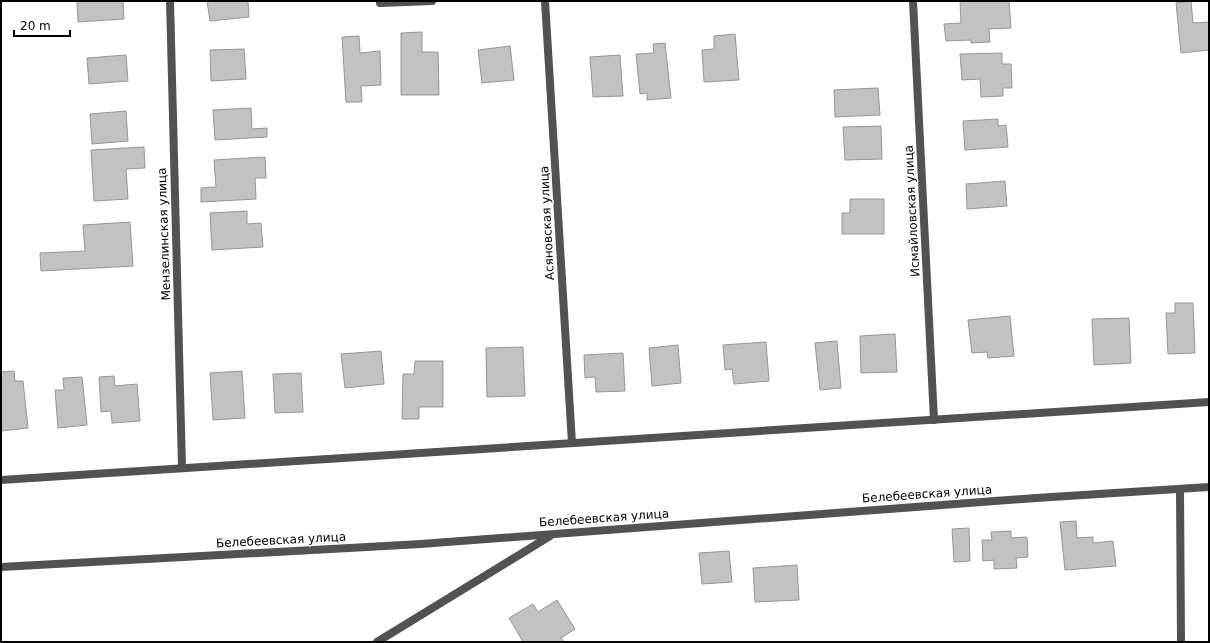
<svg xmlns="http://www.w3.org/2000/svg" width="1210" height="643" font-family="'DejaVu Sans',sans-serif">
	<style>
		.building { fill: #c2c2c2; stroke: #969696 }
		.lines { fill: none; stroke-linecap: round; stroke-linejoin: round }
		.service { stroke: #525252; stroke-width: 8 }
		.minor { stroke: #525252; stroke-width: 8 }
		.labels { text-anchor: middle; stroke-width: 3; stroke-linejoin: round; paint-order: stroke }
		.street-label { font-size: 12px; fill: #000; stroke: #fff }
	</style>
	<rect width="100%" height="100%" fill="#fff"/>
	<g class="building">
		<path d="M77,1H123L124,19L78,22Z"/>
		<path d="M207,1H248L249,17L210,21Z"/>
		<path d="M960,1H1009L1011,28L989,29L990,42L971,43V40L946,41L944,24L961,23Z"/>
		<path d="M1191,1L1193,23L1209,22V50L1181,53L1176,3Z"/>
		<path d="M422,32V52H438L439,95H401V33Z"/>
		<path d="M735,34L739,80L704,82L702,50L714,49V36Z"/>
		<path d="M359,36L360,53L380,51L381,85L361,86L362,102H346L342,37Z"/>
		<path d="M665,43L671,98L647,100V93L640,94L636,54L654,53L653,44Z"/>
		<path d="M510,46L514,80L482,83L478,50Z"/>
		<path d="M244,49L246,79L211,81L210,50Z"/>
		<path d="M1002,53V64H1011L1012,88H1003V96L981,97L980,79L962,80L960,54Z"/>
		<path d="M126,55L128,81L89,84L87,58Z"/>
		<path d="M620,55L623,96L593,97L590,57Z"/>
		<path d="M878,88L880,115L835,117L834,90Z"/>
		<path d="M251,108L252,129L267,128V137L215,140L213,110Z"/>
		<path d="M126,111L128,141L92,144L90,114Z"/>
		<path d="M998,119V126L1006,125L1008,147L965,150L963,121Z"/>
		<path d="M881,126L882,159L845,160L843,127Z"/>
		<path d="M144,147L145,168L126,169L128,199L94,201L91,150Z"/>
		<path d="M265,157L266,178H255L256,199L201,202V188L216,187L214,160Z"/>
		<path d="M1005,181L1007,206L967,209L966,184Z"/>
		<path d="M850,199H884V234H842V213H850Z"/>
		<path d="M247,211V224L261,223L263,247L212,250L210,213Z"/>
		<path d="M130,222L133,266L41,271L40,253L85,251L83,225Z"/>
		<path d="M1175,303H1193L1195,353L1168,354L1166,313H1175Z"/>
		<path d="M1010,316L1014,356L988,358L987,352L972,353L968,320Z"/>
		<path d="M1129,318L1131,363L1094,365L1092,319Z"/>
		<path d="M895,334L897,372L861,373L860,336Z"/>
		<path d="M837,341L841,388L820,390L815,343Z"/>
		<path d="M766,342L769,381L734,384L732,369L725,370L723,345Z"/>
		<path d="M678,345L681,383L652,386L649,348Z"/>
		<path d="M523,347L525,396L487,397L486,348Z"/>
		<path d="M381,351L384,384L345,388L341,354Z"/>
		<path d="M623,353L625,391L596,392L595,377L585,378L584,355Z"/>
		<path d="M415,361H443V407H419V419H402L403,374H414Z"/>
		<path d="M14,371L15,381H23L28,428L1,431V372Z"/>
		<path d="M242,371L245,418L213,420L210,373Z"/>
		<path d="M301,373L303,412L275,413L273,374Z"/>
		<path d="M114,376L115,386L137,384L140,421L112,423L111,411L101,412L99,377Z"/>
		<path d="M82,377L87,425L58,428L55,390H64L63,378Z"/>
		<path d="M1076,521L1077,538L1093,537V543L1113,541L1116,566L1065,570L1060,522Z"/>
		<path d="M969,528L970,561L954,562L952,529Z"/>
		<path d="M1011,531V538L1027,537L1028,557L1016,558L1017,568L994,569V560L983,561L982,540H992L991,532Z"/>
		<path d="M729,551L732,582L702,584L699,553Z"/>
		<path d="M797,565L799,600L755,602L753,568Z"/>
		<path d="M557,600L575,629L561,638L564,642H523L509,618L533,604L538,612Z"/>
	</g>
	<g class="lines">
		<g class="service">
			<path d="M545,1L572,443"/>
			<path d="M380,3L432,1"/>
		</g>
		<g class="minor">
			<path d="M170,1L182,467"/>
			<path d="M913,1L934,420"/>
			<path d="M1,480L1209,402"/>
			<path d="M1180,489L1181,642"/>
			<path d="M1,567L421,544L1036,498L1209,487"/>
			<path d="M377,642L550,536"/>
		</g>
	</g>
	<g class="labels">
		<g class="street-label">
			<text transform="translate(912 211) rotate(-93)" y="4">Исмайловская улица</text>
			<text transform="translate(547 223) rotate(-93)" y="4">Асяновская улица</text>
			<text transform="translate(164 234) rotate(-92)" y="4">Мензелинская улица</text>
			<text transform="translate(927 494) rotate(-4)" y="4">Белебеевская улица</text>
			<text transform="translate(604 518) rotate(-4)" y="4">Белебеевская улица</text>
			<text transform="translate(281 540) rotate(-3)" y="4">Белебеевская улица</text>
		</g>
	</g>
	<rect width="1210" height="643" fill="none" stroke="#000000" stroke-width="4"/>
	<path d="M14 30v6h56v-6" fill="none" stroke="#000000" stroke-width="2"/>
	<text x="20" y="30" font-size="12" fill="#000000" stroke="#ffffff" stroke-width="3" paint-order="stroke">20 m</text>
</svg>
